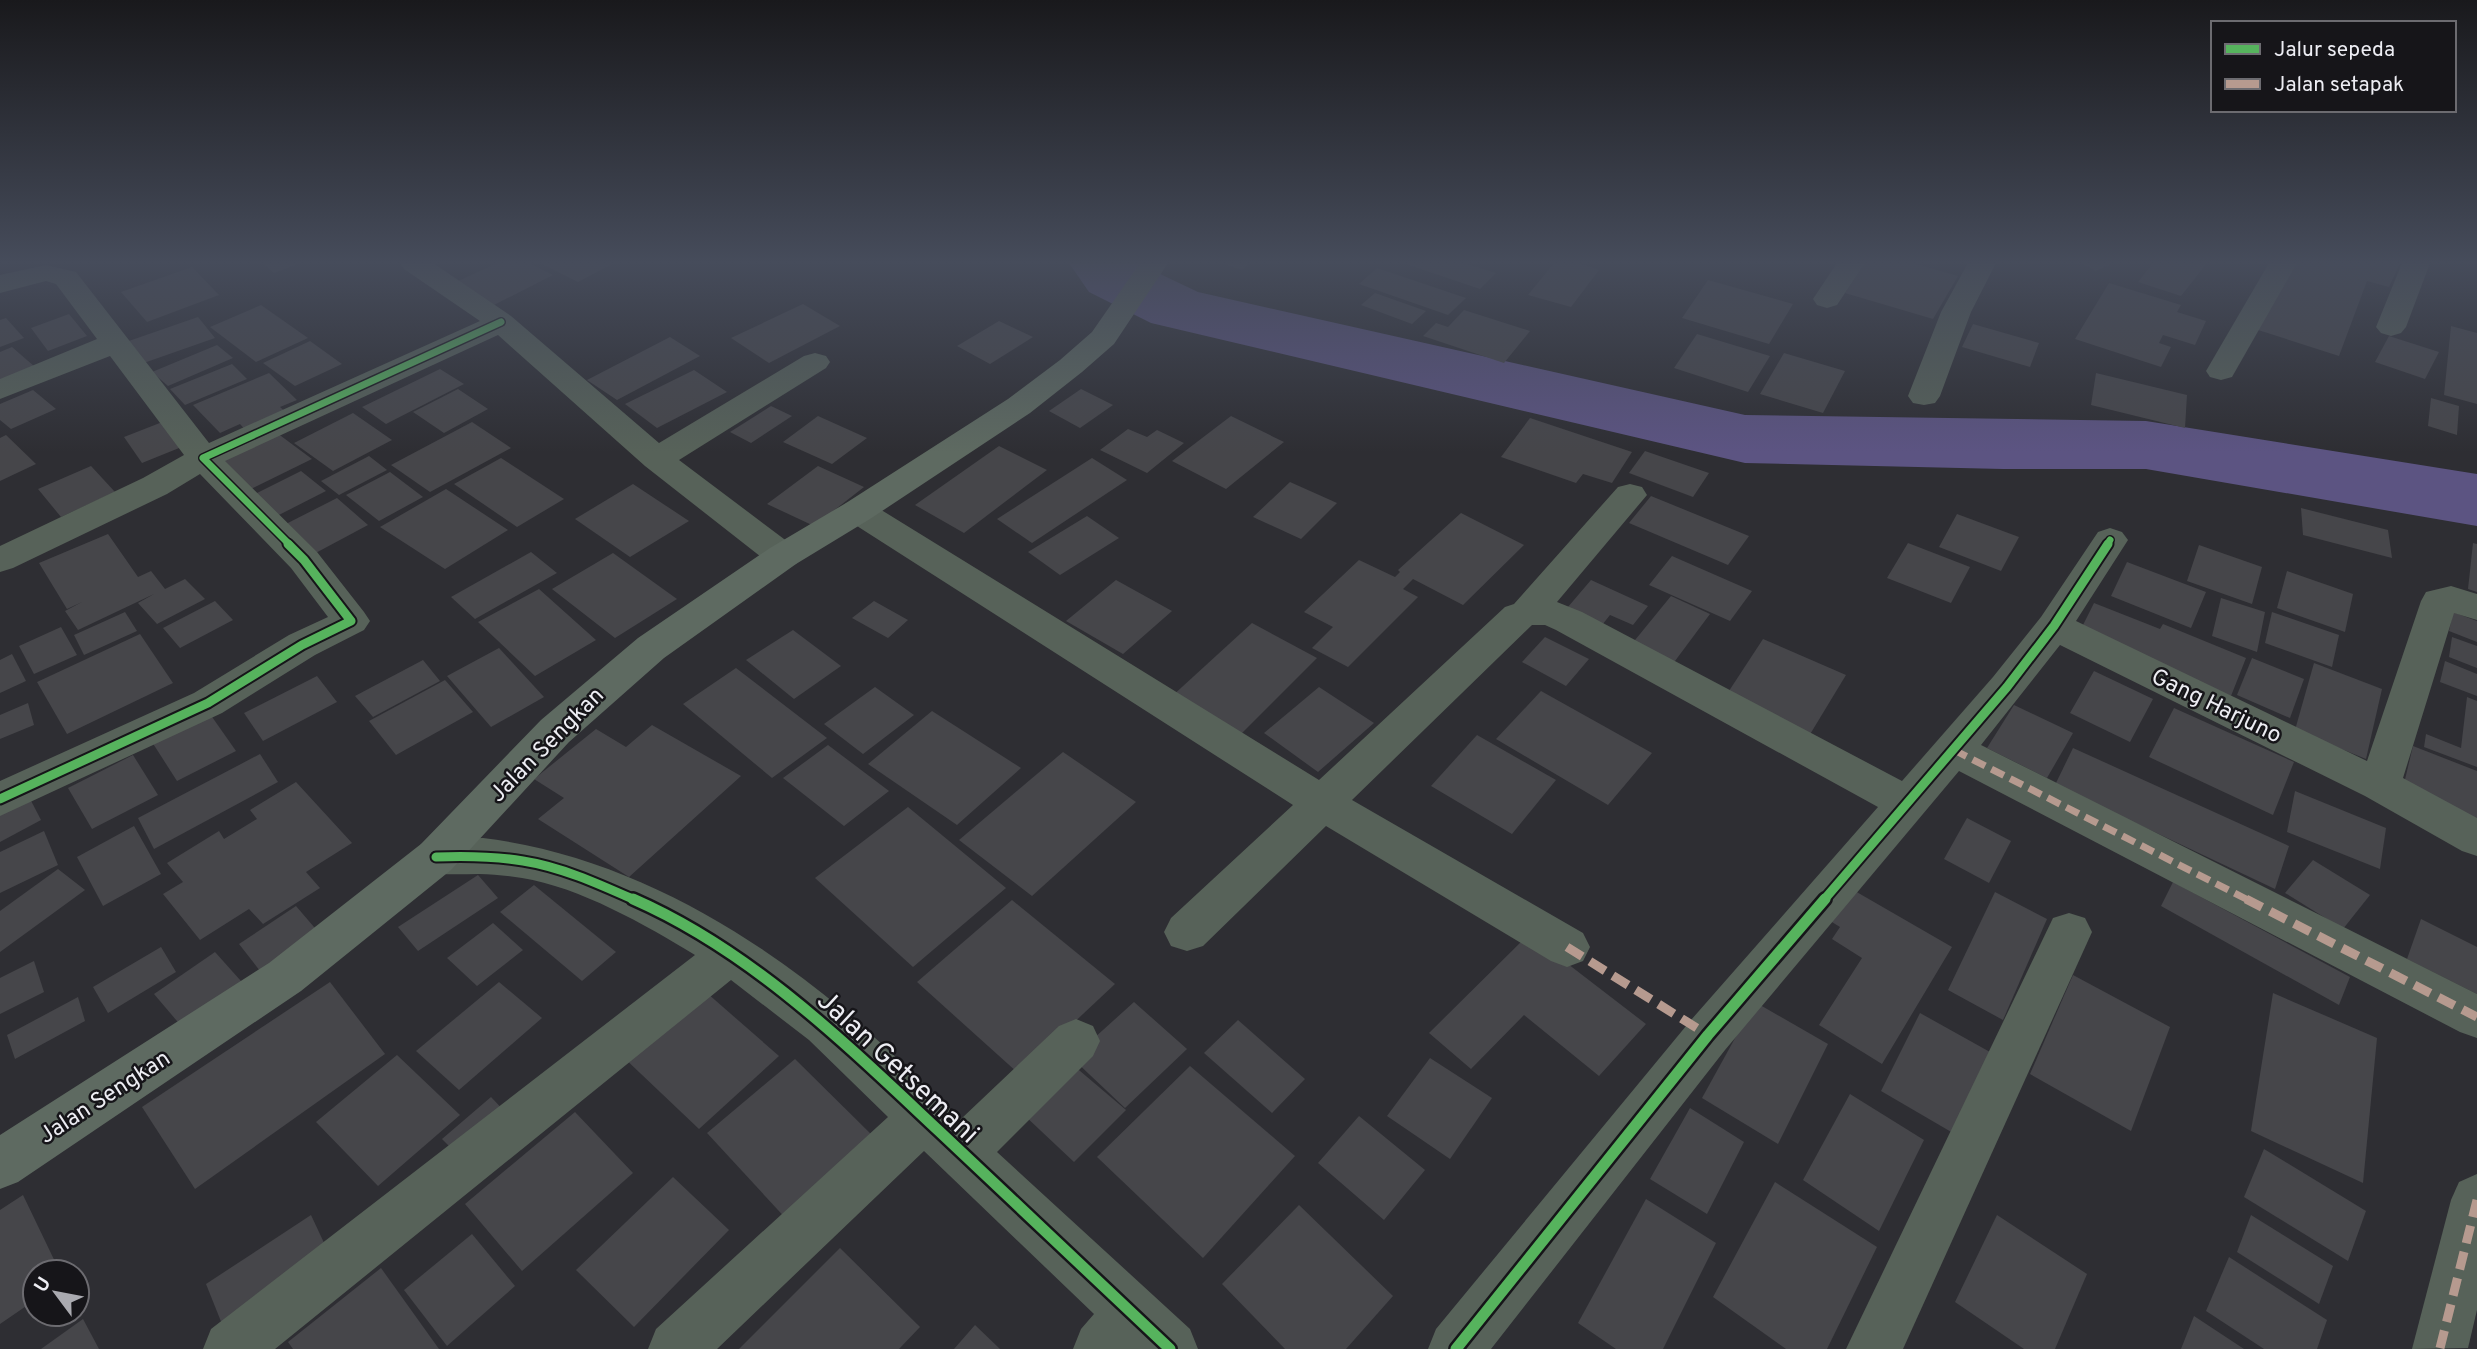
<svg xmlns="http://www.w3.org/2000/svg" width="2477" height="1349" font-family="Overpass,sans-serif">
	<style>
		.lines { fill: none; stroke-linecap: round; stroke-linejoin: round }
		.river { fill: #5c5482; fill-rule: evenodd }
		.building { fill: #46464a }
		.minor { fill: #576259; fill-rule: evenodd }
		.major { fill: #5e6a61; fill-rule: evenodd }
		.quiet-far1 { stroke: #b69a8f; stroke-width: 7; stroke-dasharray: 14 7; stroke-linecap: butt }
		.quiet { stroke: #b69a8f; stroke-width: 9; stroke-dasharray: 18 9; stroke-linecap: butt }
		.cycleway-far2-casing { stroke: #161519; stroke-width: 10 }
		.cycleway-far1-casing { stroke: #161519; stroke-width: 13 }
		.cycleway-casing { stroke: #161519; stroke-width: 16 }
		.cycleway-far2 { stroke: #56b35d; stroke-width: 7 }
		.cycleway-far1 { stroke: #56b35d; stroke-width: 9 }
		.cycleway { stroke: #56b35d; stroke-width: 11 }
		.labels { text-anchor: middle; stroke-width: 5; stroke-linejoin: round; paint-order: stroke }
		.street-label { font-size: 23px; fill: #ededf3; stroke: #161519 }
		.near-street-label { font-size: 28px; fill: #ededf3; stroke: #161519 }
	</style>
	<rect width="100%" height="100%" fill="#2e2e33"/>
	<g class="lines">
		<path class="river" d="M1069,263H1137L1198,292L1745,415L2146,421L2477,474V526L2146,469H2003L1745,463L1151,323L1089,292Z"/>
	</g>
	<g class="building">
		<path d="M262,263H301L274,273Z"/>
		<path d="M497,263H529L553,275L494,305L454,283Z"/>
		<path d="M540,263H614L578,282Z"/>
		<path d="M1221,263H1250L1242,270Z"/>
		<path d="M1403,263H1464L1496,273L1480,289Z"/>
		<path d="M1554,263H1579L1599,270L1571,307L1528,295Z"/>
		<path d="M1865,263H1913L1958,276L1933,319L1845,293Z"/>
		<path d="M2081,263H2113L2096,271Z"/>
		<path d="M2153,263H2207L2181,296L2138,282Z"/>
		<path d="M2290,263H2400L2389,287L2367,281L2339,356L2255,329Z"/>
		<path d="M192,267L219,295L147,322L121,292Z"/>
		<path d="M1377,268L1466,298L1448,315L1359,284Z"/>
		<path d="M1708,280L1793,304L1769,344L1682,318Z"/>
		<path d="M2109,283L2181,305L2177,312L2206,321L2195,345L2163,335L2159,343L2171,347L2161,367L2075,339Z"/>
		<path d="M1375,293L1426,311L1412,324L1361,305Z"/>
		<path d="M803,304L840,326L769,363L731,338Z"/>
		<path d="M261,305L308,338L256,362L210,327Z"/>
		<path d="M1464,310L1530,331L1504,363L1423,336L1436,323L1448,327Z"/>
		<path d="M69,314L87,336L48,351L31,328Z"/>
		<path d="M198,317L215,338L138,365L123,343Z"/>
		<path d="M6,318L24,338L0,347V320Z"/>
		<path d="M999,321L1033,337L990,364L957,346Z"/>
		<path d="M1973,324L2039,343L2030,367L1962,347Z"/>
		<path d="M2451,326L2477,333V404L2444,395Z"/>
		<path d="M1697,334L1770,356L1748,392L1674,368Z"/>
		<path d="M2389,336L2439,352L2425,379L2375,362Z"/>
		<path d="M670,337L700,356L617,400L587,380Z"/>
		<path d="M310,341L342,364L295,386L263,363Z"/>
		<path d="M217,345L233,358L168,386L152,372Z"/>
		<path d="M12,347L35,367L0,381V352Z"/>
		<path d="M1784,353L1845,371L1823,413L1760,394Z"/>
		<path d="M232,364L247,379L185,405L170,389Z"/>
		<path d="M440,369L464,384L386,424L362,407Z"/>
		<path d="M694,370L727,392L657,428L625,404Z"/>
		<path d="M269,373L297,400L280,407L289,415L248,433L240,424L220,433L193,405Z"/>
		<path d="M2096,373L2187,395L2185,428L2091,405Z"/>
		<path d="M458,389L488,409L444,433L413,412Z"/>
		<path d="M1081,389L1113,405L1080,428L1049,411Z"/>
		<path d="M33,390L56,409L11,429L0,420V404Z"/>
		<path d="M2431,398L2459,406L2457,435L2428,426Z"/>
		<path d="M771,406L792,416L751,443L730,432Z"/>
		<path d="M353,413L392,440L333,471L294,443Z"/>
		<path d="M818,416L867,438L832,464L783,442Z"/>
		<path d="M1231,416L1284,442L1226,489L1172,461Z"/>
		<path d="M1530,418L1632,452L1612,483L1583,474L1576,483L1501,457Z"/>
		<path d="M170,419L189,444L142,463L124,437Z"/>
		<path d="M472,422L511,448L430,492L391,465Z"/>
		<path d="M1128,429L1147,437L1157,430L1184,443L1147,473L1100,450Z"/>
		<path d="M277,433L312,459L251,489L218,462Z"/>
		<path d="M6,435L36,464L0,481V438Z"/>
		<path d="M999,446L1047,470L964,533L915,505Z"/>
		<path d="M1645,451L1709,473L1693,497L1629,473Z"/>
		<path d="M369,456L387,470L339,495L321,481Z"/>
		<path d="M501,458L564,499L517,527L454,484Z"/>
		<path d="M1092,458L1127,480L1032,543L997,519Z"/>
		<path d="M91,466L115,492L61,517L38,489Z"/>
		<path d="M818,466L864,487L814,526L767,504Z"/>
		<path d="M301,471L326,491L273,518L249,497Z"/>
		<path d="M390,472L423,497L379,521L346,495Z"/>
		<path d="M1290,482L1337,503L1301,539L1253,517Z"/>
		<path d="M633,484L689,521L630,557L575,519Z"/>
		<path d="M446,489L508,530L445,569L380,527Z"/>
		<path d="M1651,496L1749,536L1728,565L1629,523Z"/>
		<path d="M337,498L368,525L310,556L280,527Z"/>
		<path d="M2301,508L2388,530L2392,558L2303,535Z"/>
		<path d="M1461,513L1524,545L1463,605L1413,579L1403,589L1418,597L1348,667L1312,648L1333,627L1304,612L1359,560L1395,577L1400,572L1398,570Z"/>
		<path d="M1957,514L2019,537L2001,571L1939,547Z"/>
		<path d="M1087,516L1119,538L1060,575L1028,552Z"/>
		<path d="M108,534L138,577L151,571L165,589L185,579L205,599L157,624L138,603L154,594L78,630L65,611L82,602L67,609L39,563Z"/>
		<path d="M1908,543L1970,567L1951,603L1887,578Z"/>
		<path d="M2473,543L2477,544V592L2468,589Z"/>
		<path d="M2199,545L2262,567L2252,604L2187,581Z"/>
		<path d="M531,552L557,573L475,619L451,597Z"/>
		<path d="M613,553L677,599L615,638L552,589Z"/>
		<path d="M1672,556L1752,591L1730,621L1649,585Z"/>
		<path d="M2127,562L2206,592L2191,628L2111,596Z"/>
		<path d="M2287,571L2353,594L2345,632L2277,608Z"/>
		<path d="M1116,580L1172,611L1123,654L1066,621Z"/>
		<path d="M1591,580L1648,606L1633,625L1610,615L1598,630L1562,614Z"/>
		<path d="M539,589L596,640L535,676L478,622Z"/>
		<path d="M1671,596L1710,614L1672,665L1631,645Z"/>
		<path d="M2221,598L2265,612L2257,652L2212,636Z"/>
		<path d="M215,601L233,620L180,648L163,628Z"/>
		<path d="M874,601L908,620L888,638L852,618Z"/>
		<path d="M2094,603L2160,629L2163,624L2246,658L2231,696L2079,633Z"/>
		<path d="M125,612L137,631L84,655L74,635Z"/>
		<path d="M2272,612L2339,635L2332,667L2265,643Z"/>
		<path d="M2453,612L2477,621V642L2449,631Z"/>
		<path d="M1252,623L1317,658L1237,738L1170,698Z"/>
		<path d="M61,627L77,655L34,674L19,646Z"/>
		<path d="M793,630L841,666L794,699L746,660Z"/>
		<path d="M140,634L173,683L67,734L37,682Z"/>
		<path d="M1545,637L1589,659L1566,686L1522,662Z"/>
		<path d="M2452,637L2477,646V668L2449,657Z"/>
		<path d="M1763,639L1846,675L1809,736L1725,697Z"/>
		<path d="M499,648L544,697L491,727L447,676Z"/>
		<path d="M12,654L26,681L0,693V660Z"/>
		<path d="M2252,658L2304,679L2290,718L2237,695Z"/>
		<path d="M423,660L440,681L373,717L355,696Z"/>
		<path d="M2445,661L2477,674V696L2440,682Z"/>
		<path d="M2314,663L2382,689L2366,759L2295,730Z"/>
		<path d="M736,668L827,738L772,778L683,704Z"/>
		<path d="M2094,671L2153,699L2130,742L2070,713Z"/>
		<path d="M317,676L337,702L263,741L244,713Z"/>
		<path d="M445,680L473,712L396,755L369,721Z"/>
		<path d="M875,687L914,715L863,754L824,724Z"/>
		<path d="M1319,687L1374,723L1318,772L1264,733Z"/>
		<path d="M1541,691L1652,753L1608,805L1496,739Z"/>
		<path d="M2467,697L2477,701V767L2424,747L2426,734L2461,748Z"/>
		<path d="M28,703L34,725L0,739V715Z"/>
		<path d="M2014,705L2073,733L2047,778L1987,748Z"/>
		<path d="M2174,708L2294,762L2273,815L2149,757Z"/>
		<path d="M932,711L1021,768L957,825L868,764Z"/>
		<path d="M210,714L236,751L177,781L152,742Z"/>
		<path d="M652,725L741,776L629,877L538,819L564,798L534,779L596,729L626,747Z"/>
		<path d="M1477,735L1556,780L1512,834L1431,786Z"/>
		<path d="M828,745L889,791L844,826L783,778Z"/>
		<path d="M2413,746L2477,771V823L2402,792Z"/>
		<path d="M2073,748L2289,846L2275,889L2055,785Z"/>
		<path d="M1063,752L1136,802L1032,896L959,840Z"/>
		<path d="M260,754L278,782L154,849L138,818Z"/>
		<path d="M133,755L158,795L92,829L68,788Z"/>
		<path d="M296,782L352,843L306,872L320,888L263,924L249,909L200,940L163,894L183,882L167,863L219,831L224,839L257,819L250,810Z"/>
		<path d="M2295,791L2386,828L2380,869L2287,832Z"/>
		<path d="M27,793L41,820L0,842V807Z"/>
		<path d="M908,807L1006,888L913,967L815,878Z"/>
		<path d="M1967,818L2011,841L1989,883L1944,859Z"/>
		<path d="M134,826L161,874L103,906L77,857Z"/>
		<path d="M44,831L58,865L0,893V852Z"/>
		<path d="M2313,860L2370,895L2343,929L2285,893Z"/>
		<path d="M58,869L85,890L0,952V911Z"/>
		<path d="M478,875L498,898L418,951L398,927Z"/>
		<path d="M2173,882L2350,977L2339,1005L2161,906Z"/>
		<path d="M534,885L616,952L582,981L500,912Z"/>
		<path d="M1848,887L1952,947L1882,1064L1819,1025L1862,958L1832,939L1840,927L1827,919Z"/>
		<path d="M1995,892L2047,919L2003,1020L1948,990Z"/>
		<path d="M1012,900L1115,984L1019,1074L917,982Z"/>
		<path d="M296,906L326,941L267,980L239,944Z"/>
		<path d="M2421,919L2477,947V994L2407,959Z"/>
		<path d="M493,923L523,950L477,986L447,958Z"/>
		<path d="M1529,934L1646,1024L1599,1076L1524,1015L1471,1069L1429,1033Z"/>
		<path d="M161,947L176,972L108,1013L93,987Z"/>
		<path d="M215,952L249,990L188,1034L154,994Z"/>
		<path d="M34,961L44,992L0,1014V978Z"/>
		<path d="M2073,975L2170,1027L2131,1131L2030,1074Z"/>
		<path d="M330,982L385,1054L195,1189L142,1107Z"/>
		<path d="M499,982L542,1018L459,1090L416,1051Z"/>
		<path d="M699,986L779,1056L699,1129L620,1054Z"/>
		<path d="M2273,993L2377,1038L2363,1183L2251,1131Z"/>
		<path d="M78,997L85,1021L15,1059L7,1035Z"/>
		<path d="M1134,1002L1187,1049L1125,1108L1072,1058Z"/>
		<path d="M1755,1002L1828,1044L1778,1144L1702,1098Z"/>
		<path d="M1920,1013L1990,1052L1953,1133L1881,1091Z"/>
		<path d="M1238,1020L1305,1079L1272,1113L1204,1053Z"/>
		<path d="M397,1055L460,1115L378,1186L316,1122Z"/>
		<path d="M1430,1058L1492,1098L1450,1159L1387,1116Z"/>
		<path d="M795,1059L878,1141L790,1223L707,1133Z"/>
		<path d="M1073,1065L1126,1110L1074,1162L1023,1114Z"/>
		<path d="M1190,1066L1295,1156L1203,1258L1097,1157Z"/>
		<path d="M1850,1094L1924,1140L1879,1231L1803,1180Z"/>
		<path d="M491,1097L509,1116L460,1157L442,1139Z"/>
		<path d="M1690,1108L1744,1142L1707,1214L1650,1179Z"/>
		<path d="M575,1112L633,1173L522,1271L465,1204Z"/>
		<path d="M1359,1116L1425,1170L1384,1220L1318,1163Z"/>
		<path d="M2264,1149L2366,1211L2348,1261L2244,1197Z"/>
		<path d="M673,1177L729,1230L634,1327L576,1270Z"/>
		<path d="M1775,1182L1877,1247L1827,1349H1786L1713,1297Z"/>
		<path d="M23,1195L60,1272H35V1300L0,1324V1210Z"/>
		<path d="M1646,1199L1716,1243L1663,1349H1616L1578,1323Z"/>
		<path d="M1299,1205L1393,1296L1346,1349H1285L1222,1284Z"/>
		<path d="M311,1215L333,1262L226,1334L206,1284Z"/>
		<path d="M1997,1215L2087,1274L2055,1349H2024L1955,1302Z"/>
		<path d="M2251,1215L2333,1266L2319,1304L2237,1252Z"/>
		<path d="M472,1234L515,1286L447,1346L404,1290Z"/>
		<path d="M840,1248L920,1327L899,1349H739Z"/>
		<path d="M2229,1257L2327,1320L2317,1349H2264L2206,1311Z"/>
		<path d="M381,1268L439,1349H293L288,1342Z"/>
		<path d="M2194,1316L2244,1349H2181Z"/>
		<path d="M83,1319L99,1349H41Z"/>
		<path d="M975,1325L1000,1349H954Z"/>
	</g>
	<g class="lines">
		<g class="minor">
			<path d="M400,263H433L511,316L659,443L804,356L815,353L826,356L830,362L826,368L679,460L796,548L801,556L796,564L783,568L770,564L645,466L498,335L225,461L317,552L364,612L370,621L364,630L315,655L222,713L0,816V781L194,693L289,635L328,617L291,568L200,474L167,494L13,568L0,572V546L143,478L184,455L110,356L0,399V379L97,339L56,284L46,281L0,293V275L46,265L76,272L209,443L480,321L404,269Z"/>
			<path d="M1837,263H1865L1837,305L1827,308L1817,305L1813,299Z"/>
			<path d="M1968,263H1996L1971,312L1940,396L1935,403L1924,405L1913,403L1908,396L1941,312Z"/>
			<path d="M2269,263H2297L2232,377L2221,380L2210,377L2206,371Z"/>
			<path d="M2402,263H2430L2406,327L2401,333L2391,336L2381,333L2376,327Z"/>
			<path d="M1630,484L1642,487L1647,495L1557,602L1582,612L1902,781L1993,677L2041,617L2098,532L2110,528L2122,532L2128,540L2076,621L2367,761L2421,601L2426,592L2451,586L2477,594V620L2454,613L2403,778L2477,818V856L2462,851L2365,796L2060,645L1981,745L2477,994V1038L2460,1032L1959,771L1725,1050L1491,1349H1428L1436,1329L1691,1020L1878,807L1556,630L1545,625H1532L1352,800L1583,933L1590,947L1583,961L1567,967L1551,961L1326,826L1203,946L1187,951L1171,946L1164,932L1171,918L1293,805L846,519L841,511L846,503L858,500L870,503L1319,780L1505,607L1514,604L1618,487Z"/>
			<path d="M483,838C617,854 741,925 843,1010C884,1044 922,1083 961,1119L1059,1026L1076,1019L1093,1026L1100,1041L1093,1056L997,1152L1190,1329L1198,1349H1073L1081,1329L1094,1314L924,1151L717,1349H648L656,1329L888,1117L809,1040L731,980L275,1349H203L211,1329L695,955C646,925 579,887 522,878C508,876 493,874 479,874C459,874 440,876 421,870L414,857L421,844L436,839Z"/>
			<path d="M2069,913L2085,918L2092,932L1903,1349H1846L2053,918Z"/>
			<path d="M2477,1174V1310L2468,1348L2412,1349L2451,1200L2459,1182Z"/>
		</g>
		<path class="major" d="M1140,263H1168L1114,344L1082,372L1030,413L870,519L796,564L664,658L569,742L451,870L301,991L18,1182L0,1189V1135L269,963L421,844L541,720L638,638L770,548L846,503L1008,399L1060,360L1092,332Z"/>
		<path class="quiet-far1" d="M1954,750L2250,901"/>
		<g class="quiet">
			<path d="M2246,899L2477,1017"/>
			<path d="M1567,947L1708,1035"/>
			<path d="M2440,1348L2477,1200"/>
		</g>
		<g class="cycleway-far2-casing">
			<g id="cycleway-far2">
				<path d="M290,545L203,458L501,322"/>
				<path d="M2107,545L2110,540"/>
			</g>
		</g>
		<g class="cycleway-far1-casing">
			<g id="cycleway-far1">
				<path d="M0,799L208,703L302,645L351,621L304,560L288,544"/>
				<path d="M436,857C465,856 494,856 523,861C562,867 601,885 637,901"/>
				<path d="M1823,901L2007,687L2054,626L2108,544"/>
			</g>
		</g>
		<g class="cycleway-casing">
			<g id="cycleway">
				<path d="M633,899C752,951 846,1044 939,1131C1016,1204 1093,1276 1170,1349"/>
				<path d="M1456,1349L1708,1035L1825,899"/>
			</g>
		</g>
		<use href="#cycleway-far2" class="cycleway-far2"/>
		<use href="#cycleway-far1" class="cycleway-far1"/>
		<use href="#cycleway" class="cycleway"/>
	</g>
	<linearGradient id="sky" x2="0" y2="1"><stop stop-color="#19191c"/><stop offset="0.58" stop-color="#464c5b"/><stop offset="1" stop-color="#464c5b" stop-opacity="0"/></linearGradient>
	<rect width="2477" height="452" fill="url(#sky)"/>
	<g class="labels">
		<g class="street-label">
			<text transform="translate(2217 705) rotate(26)" y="8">Gang Harjuno</text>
			<text transform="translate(546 744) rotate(-45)" y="8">Jalan Sengkan</text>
			<text transform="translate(104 1096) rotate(-33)" y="8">Jalan Sengkan</text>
		</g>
		<g class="near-street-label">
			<text transform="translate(899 1066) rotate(43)" y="10">Jalan Getsemani</text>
		</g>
	</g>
	<rect x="2211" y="21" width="245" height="91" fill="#161519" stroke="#6c6b70" stroke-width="2"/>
	<rect x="2225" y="44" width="35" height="10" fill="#56b35d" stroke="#6c6b70" stroke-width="2"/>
	<text x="2274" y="56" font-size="21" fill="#ededf3">Jalur sepeda</text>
	<rect x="2225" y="79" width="35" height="10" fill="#b69a8f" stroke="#6c6b70" stroke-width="2"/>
	<text x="2274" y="91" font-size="21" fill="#ededf3">Jalan setapak</text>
	<g transform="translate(56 1293) rotate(302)"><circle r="33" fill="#161519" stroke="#6c6b70" stroke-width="2"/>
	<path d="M0-5L12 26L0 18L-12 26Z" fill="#aaaab0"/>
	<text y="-10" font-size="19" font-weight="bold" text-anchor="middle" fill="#ededf3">U</text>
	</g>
</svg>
